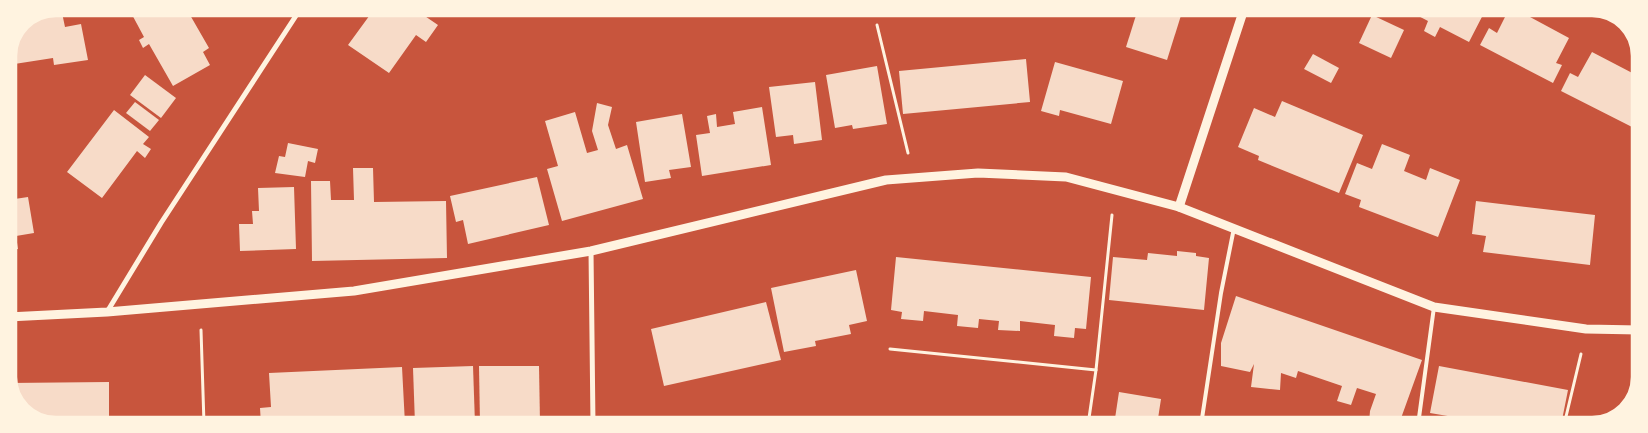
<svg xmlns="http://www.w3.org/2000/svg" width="1648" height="433" font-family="'Nunito Sans',sans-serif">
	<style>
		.building { fill: #f7dbc8 }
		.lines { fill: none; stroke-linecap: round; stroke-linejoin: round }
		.path { stroke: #fff3e0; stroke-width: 3 }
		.service { stroke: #fff3e0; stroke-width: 4 }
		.minor { stroke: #fff3e0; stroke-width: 5 }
		.tertiary { stroke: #fff3e0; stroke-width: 9 }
		.rim { fill: none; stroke: #fff3e0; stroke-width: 2.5 }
	</style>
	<rect width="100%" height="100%" fill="#c8553d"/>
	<g class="building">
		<path d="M56,8H61L65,27L81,24L88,60L54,65L53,58L8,65V56L22,22Z"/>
		<path d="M132,8H186L209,48L203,52L210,65L173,86L149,44L143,48L139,40L144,37L129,9Z"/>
		<path d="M375,8H413L438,25L426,42L416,35L389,73L348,45Z"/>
		<path d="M1138,9H1183L1167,60L1126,47Z"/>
		<path d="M1405,9H1486L1469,42L1440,27L1435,37L1424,31L1428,21Z"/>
		<path d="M1509,9H1515L1569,38L1556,63L1562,65L1553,83L1480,45L1489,28L1497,33Z"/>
		<path d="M1372,15L1404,30L1391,58L1359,43Z"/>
		<path d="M1592,52L1640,77V101L1637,108L1640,109V116L1634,128L1561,91L1570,73L1578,77Z"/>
		<path d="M1313,54L1339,68L1331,83L1304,69Z"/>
		<path d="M1026,59L1030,102L903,114L899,71Z"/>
		<path d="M1055,62L1123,81L1111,124L1060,110L1059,116L1041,111Z"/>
		<path d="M877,66L887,124L853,129L852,125L835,128L826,75Z"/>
		<path d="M145,75L176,98L161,118L130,95Z"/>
		<path d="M815,82L822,140L794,144L793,135L776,137L769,87Z"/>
		<path d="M1282,101L1363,135L1339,193L1258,160L1259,156L1238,147L1254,108L1275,117Z"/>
		<path d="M135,102L159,120L150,131L126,113Z"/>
		<path d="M597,103L612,107L608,125L616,149L627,145L643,199L562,221L547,169L558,166L545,121L575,112L587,153L598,150L592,131Z"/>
		<path d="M762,107L771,165L702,176L696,135L710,133L707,116L716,114L717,127L735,124L733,112Z"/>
		<path d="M114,110L149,137L143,144L151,149L145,158L137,151L102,198L67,172Z"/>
		<path d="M682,114L691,167L669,170L671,178L645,182L636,122Z"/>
		<path d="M288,143L318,149L315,163L308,161L305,177L275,173L279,156L285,157Z"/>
		<path d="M1382,144L1410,155L1404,171L1426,180L1430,168L1460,180L1438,237L1359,207L1361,200L1345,194L1357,163L1372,169Z"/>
		<path d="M353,168H373L374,202L446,201L447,258L312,261L311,181H330L331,200H354Z"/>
		<path d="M537,177L549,225L468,244L463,220L456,222L450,196Z"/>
		<path d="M294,187L296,249L240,251L239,224H253L252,211H259L258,188Z"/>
		<path d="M28,197L34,233L16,236L18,249L8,250V200Z"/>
		<path d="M1476,201L1595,215L1590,265L1483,252L1486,236L1472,234Z"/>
		<path d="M1177,251L1196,253V256L1209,258L1204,310L1109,300L1113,257L1147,260L1148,253L1177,256Z"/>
		<path d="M896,257L1091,277L1086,329L1075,328L1074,338L1054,336L1055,325L1020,321V331L998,330L999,321L979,319L978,328L957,326L958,315L924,311L923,321L901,319L902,312L891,310Z"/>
		<path d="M856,270L867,321L849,325L851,334L815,341L816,346L784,352L771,288Z"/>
		<path d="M1236,296L1422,360L1400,421L1392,418L1389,425L1369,423L1370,411L1376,394L1357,388L1351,405L1337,401L1342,386L1298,371L1296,378L1281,373L1280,390L1251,387L1254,364L1250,372L1221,366V343Z"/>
		<path d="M766,302L781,360L664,386L651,329Z"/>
		<path d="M473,366L475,424H415L413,368Z"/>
		<path d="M479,366H539L540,423L480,424Z"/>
		<path d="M1439,366L1568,390L1561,425H1477V421L1430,413Z"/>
		<path d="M402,367L405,424H261L260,408L271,407L269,373Z"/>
		<path d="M109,382V424H44L19,409L8,383Z"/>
		<path d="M1119,392L1161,399L1157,425H1114Z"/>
	</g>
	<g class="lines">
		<g class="path">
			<path d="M877,25L908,153"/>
			<path d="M201,330L204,424"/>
			<path d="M890,349L1096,370"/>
			<path d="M1088,425L1096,370L1112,215"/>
			<path d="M1564,425L1581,354"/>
		</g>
		<g class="service">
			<path d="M1592,423L1597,424"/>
			<path d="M1201,425L1221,293L1234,228"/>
			<path d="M1418,425L1434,307"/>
		</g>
		<g class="minor">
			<path d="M591,251L593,424"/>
			<path d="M107,312L161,223L301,8"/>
		</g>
		<g class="tertiary">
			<path d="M1179,207L1244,9"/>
			<path d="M8,317L107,312L354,291L591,251L886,180L978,173L1066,177L1179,207L1434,307L1586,329L1639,330"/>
		</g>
	</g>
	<path d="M0 0H1648V433H0ZM56 16H1592A40 40 0 0 1 1632 56V377A40 40 0 0 1 1592 417H56A40 40 0 0 1 16 377V56A40 40 0 0 1 56 16Z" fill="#fff3e0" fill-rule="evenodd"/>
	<path class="rim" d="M56 16H1592A40 40 0 0 1 1632 56V377A40 40 0 0 1 1592 417H56A40 40 0 0 1 16 377V56A40 40 0 0 1 56 16Z"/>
</svg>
